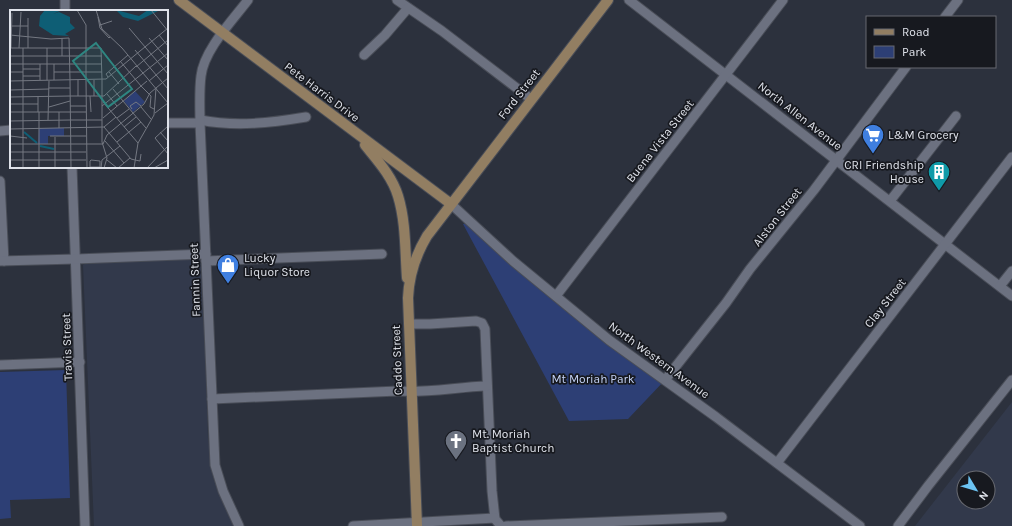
<svg xmlns="http://www.w3.org/2000/svg" width="1012" height="526" font-family="Karla,sans-serif">
	<style>
		.built { fill: #32394b; fill-rule: evenodd }
		.green { fill: #2d3f75 }
		.lines { fill: none; stroke-linecap: round; stroke-linejoin: round }
		.street-casing { stroke: #494d57; stroke-width: 11 }
		.secondary-casing { stroke: #494d57; stroke-width: 12 }
		.street { stroke: #6c7180; stroke-width: 9 }
		.secondary { stroke: #927e62; stroke-width: 10 }
		.labels { text-anchor: middle; stroke-width: 3.5; stroke-linejoin: round; paint-order: stroke }
		.street-label { font-size: 12px; fill: #dfe2ea; stroke: #17191f }
		.poi-label { font-size: 12px; fill: #dfe2ea; stroke: #17191f; text-anchor: start }
		.park-label { font-size: 12px; fill: #c5d3f6; stroke: #17191f }
		.inset-river { fill: none; stroke: #0e5e75; stroke-width: 2 }
		.inset-road { fill: none; stroke: #747882; stroke-width: 1 }
		.view { fill: #2e8681; fill-opacity: 0.15; stroke: #2e8681; stroke-width: 2 }
		.inset-edge { fill: none; stroke: #dfe2ea; stroke-width: 2 }
	</style>
	<rect width="100%" height="100%" fill="#2c313d"/>
	<g class="built">
		<path d="M192,259L198,261L202,266L208,438L213,477L234,526H94L83,265L87,263Z"/>
		<path d="M1012,402V526H915ZM964,478H988V502H964Z"/>
	</g>
	<g class="green">
		<path d="M471,222L513,261L665,380L628,419L569,421L463,224Z"/>
		<path d="M66,370L70,498L10,500L11,518L0,519V372Z"/>
	</g>
	<g class="lines">
		<g class="street-casing">
			<g id="street">
				<path d="M65,0V11"/>
				<path d="M397,0L442,31L531,99"/>
				<path d="M629,0L1012,296"/>
				<path d="M945,17L958,0"/>
				<path d="M364,55L385,35L408,8"/>
				<path d="M200,120C236,127 270,123 306,117"/>
				<path d="M167,123H200"/>
				<path d="M0,131L11,130"/>
				<path d="M72,167L85,526"/>
				<path d="M0,181L4,261"/>
				<path d="M890,201L956,116"/>
				<path d="M451,204L513,261L609,340L716,417L860,526"/>
				<path d="M0,261L76,259L206,254"/>
				<path d="M206,261L382,254"/>
				<path d="M1000,286L1012,271"/>
				<path d="M556,296L783,0"/>
				<path d="M409,324H430L476,321L482,323L485,329L492,491L495,519L501,526"/>
				<path d="M0,365L80,362"/>
				<path d="M665,380L726,303L750,269L814,190L906,67"/>
				<path d="M212,399L398,391C427,393 457,387 487,386"/>
				<path d="M777,463L1012,157"/>
				<path d="M239,526L223,491L215,465L200,123C200,108 199,91 201,76C204,50 232,21 248,0"/>
				<path d="M353,526L495,518"/>
				<path d="M506,526L722,517"/>
				<path d="M898,526L928,486L1012,380"/>
			</g>
		</g>
		<g class="secondary-casing">
			<g id="secondary">
				<path d="M179,0L451,204"/>
				<path d="M365,145C377,160 392,176 398,196C406,222 405,251 407,278"/>
				<path d="M417,526L408,298C409,275 415,256 427,236L608,0"/>
			</g>
		</g>
		<use href="#street" class="street"/>
		<use href="#secondary" class="secondary"/>
	</g>
	<defs>
		<g id="supermarket-pin" transform="scale(1.15)"><path d="M0 17L-7.5 6A9.5 9.5 0 1 1 7.5 6Z" fill="#3f7fe0" stroke="#17191f"/><path d="M-6-5.5h2.5l.6 2H6L4.5 2H-2.5L-4.4-4H-6ZM-1.5 3.2a1.3 1.3 0 1 0 .1 0ZM3 3.2a1.3 1.3 0 1 0 .1 0Z" fill="#fff"/></g>
		<g id="building-pin" transform="scale(1.15)"><path d="M0 17L-7.5 6A9.5 9.5 0 1 1 7.5 6Z" fill="#0f9aa8" stroke="#17191f"/><path d="M-4-6H4V6H1V3H-1V6H-4ZM-2.5-4.3h1.7v1.8h-1.7ZM.8-4.3h1.7v1.8H.8ZM-2.5-1h1.7V.8h-1.7ZM.8-1h1.7V.8H.8Z" fill="#fff"/></g>
		<g id="shop-pin" transform="scale(1.15)"><path d="M0 17L-7.5 6A9.5 9.5 0 1 1 7.5 6Z" fill="#3f7fe0" stroke="#17191f"/><path d="M-5-2.5h2.3a2.7 3.5 0 0 1 5.4 0H5L5.5 6h-11ZM-1.5-2.5h3a1.5 2.3 0 0 0-3 0Z" fill="#fff"/></g>
		<g id="church-pin" transform="scale(1.15)"><path d="M0 17L-7.5 6A9.5 9.5 0 1 1 7.5 6Z" fill="#6b7280" stroke="#17191f"/><path d="M-1.2-6h2.4v3.5h3.3v2.4h-3.3V6h-2.4V-.1h-3.3v-2.4h3.3Z" fill="#fff"/></g>
	</defs>
	<g fill-rule="evenodd">
		<use href="#supermarket-pin" x="873" y="135"/>
		<use href="#building-pin" x="939" y="172"/>
		<use href="#shop-pin" x="228" y="265"/>
		<use href="#church-pin" x="456" y="441"/>
	</g>
	<g class="labels">
		<g class="street-label">
			<text transform="translate(322 92) rotate(37)" y="4">Pete Harris Drive</text>
			<text transform="translate(519 94) rotate(-52)" y="4">Ford Street</text>
			<text transform="translate(800 116) rotate(38)" y="4">North Allen Avenue</text>
			<text transform="translate(660 141) rotate(-52)" y="4">Buena Vista Street</text>
			<text transform="translate(777 217) rotate(-52)" y="4">Alston Street</text>
			<text transform="translate(195 280) rotate(-92)" y="4">Fannin Street</text>
			<text transform="translate(885 303) rotate(-52)" y="4">Clay Street</text>
			<text transform="translate(67 347) rotate(-92)" y="4">Travis Street</text>
			<text transform="translate(397 360) rotate(-92)" y="4">Caddo Street</text>
			<text transform="translate(659 360) rotate(36)" y="4">North Western Avenue</text>
		</g>
		<g class="poi-label">
			<text x="888" y="139">L&amp;M Grocery</text>
			<text x="924" y="169" text-anchor="end">CRI Friendship<tspan x="924" dy="14">House</tspan></text>
			<text x="244" y="262">Lucky<tspan x="244" dy="14">Liquor Store</tspan></text>
			<text x="472" y="438">Mt. Moriah<tspan x="472" dy="14">Baptist Church</tspan></text>
		</g>
		<g class="park-label">
			<text x="593" y="383">Mt Moriah Park</text>
		</g>
	</g>
	<g transform="translate(10 10)">
		<rect width="158" height="158" fill="#2c313d"/>
		<path d="M125,81L135,92L123,102L114,91ZM29,118H54V126H38V134H28Z" fill="#2d3f75"/>
		<path d="M35,0H52L43,4L49,2L60,7V13L65,18L55,24L59,26L43,25L29,16L30,6ZM106,0L129,6L138,0H150L128,11L113,7Z" fill="#0e5e75"/>
		<path class="inset-river" d="M14,122L27,133M30,136L44,139"/>
		<path class="inset-road" d="M67,0L76,15V69M86,0L92,19L112,38L158,93M141,0L158,21M88,7L90,18L99,28L100,27M90,15L102,11M0,16H18M119,18L158,64M0,25L41,29L59,28L60,70M149,25L158,36M52,28V46M139,28L158,50M0,38H91L92,70M1,38L2,3M9,38L11,2M18,38V8M37,38V70M125,40L158,79M0,46H92M96,46L104,56M110,51L131,76M0,54H92M30,54V70M44,54V70M104,57L114,68M126,57L158,30M13,59H30M0,62H13M44,62H92M99,62L109,74M13,66H30M98,67L96,64L118,45M60,70L61,158M68,70V86M76,70L77,158M92,70V132L97,148L94,158M0,71L96,69L158,18M139,71L158,55M131,76L141,86L140,97L144,99M39,78H60M103,79L123,103M0,80L39,79M97,84L107,96M60,86H94L126,56M80,86L81,102M84,86V70M0,87L60,86M28,87V102M93,92L128,133M0,94H28M60,96H76M92,96L158,43M39,97L60,91M131,97L141,109M122,99L120,96L126,92L131,96M0,102H60M49,102V118M60,102H76M123,103L136,118M145,103L158,93M93,108L137,71M107,108L119,99M38,110L39,71M60,110H92M0,111L60,110M158,116L145,128L158,144M94,117L106,107M114,117L126,107M0,119L94,117L121,149L125,150M150,122L158,131M0,126L17,128M40,126H61M61,126H76M45,127V158M95,131L114,153M107,132L131,112M0,134H93L97,125L134,94L140,83L158,68M0,142H61M29,142V102M29,142V158M61,142H76M0,150H76M97,150L107,158M125,150L130,151L131,144M13,158V38M80,158V151L81,150L90,151V157H80M91,158L92,150L110,136M108,158L120,148M124,158L128,133L144,105L146,78M137,158L158,136M144,158L158,150"/>
		<path class="view" d="M86,33L122,79L98,97L63,51Z"/>
		<rect width="158" height="158" class="inset-edge"/>
	</g>
	<rect x="866" y="16" width="130" height="52" fill="#17191f" stroke="#676970"/>
	<rect x="874" y="29" width="20" height="6" fill="#927e62" stroke="#676970"/>
	<text x="902" y="36" font-size="12" fill="#dfe2ea">Road</text>
	<rect x="874" y="46" width="20" height="12" fill="#2d3f75" stroke="#676970"/>
	<text x="902" y="56" font-size="12" fill="#dfe2ea">Park</text>
	<g transform="translate(976 490) rotate(128)"><circle r="19" fill="#17191f" stroke="#676970"/>
	<path d="M0-3L7 15L0 10L-7 15Z" fill="#6cc3f2"/>
	<text y="-6" font-size="11" font-weight="bold" text-anchor="middle" fill="#dfe2ea">N</text>
	</g>
</svg>
